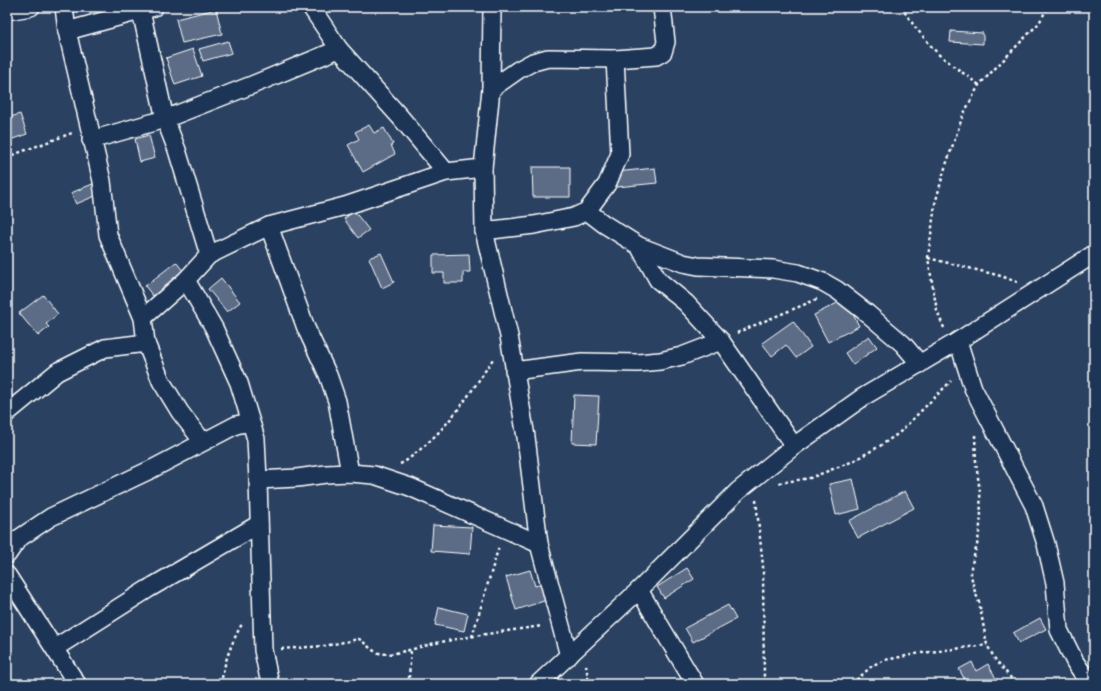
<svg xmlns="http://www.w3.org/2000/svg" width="1101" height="691" font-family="Delius,sans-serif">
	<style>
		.building { fill: #5b6c86; stroke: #fff }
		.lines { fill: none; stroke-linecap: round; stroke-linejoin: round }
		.street-casing { stroke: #fff; stroke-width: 20 }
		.path { stroke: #fff; stroke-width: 2.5; stroke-dasharray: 3 3; stroke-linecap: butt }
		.street { stroke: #1d3557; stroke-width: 17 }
	</style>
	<rect width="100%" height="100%" fill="#2a4161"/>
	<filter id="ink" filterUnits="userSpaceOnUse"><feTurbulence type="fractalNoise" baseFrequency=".025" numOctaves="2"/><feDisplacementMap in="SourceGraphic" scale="8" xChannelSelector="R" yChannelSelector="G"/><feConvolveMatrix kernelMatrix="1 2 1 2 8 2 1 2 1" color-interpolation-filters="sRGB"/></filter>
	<g filter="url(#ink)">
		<g class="building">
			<path d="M216,9L222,34L182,43L176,19Z"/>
			<path d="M951,31L983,33V44L950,42Z"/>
			<path d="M228,41L232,53L203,61L199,49Z"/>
			<path d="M193,49L202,76L175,85L166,58Z"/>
			<path d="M20,114L27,134L7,141V118Z"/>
			<path d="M369,125L374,133L384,128L393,144L391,145L395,154L363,172L348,145L359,139L355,132Z"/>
			<path d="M149,135L155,158L140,162L135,139Z"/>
			<path d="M532,167H570V197H533Z"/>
			<path d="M655,168L657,183L617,187L616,172Z"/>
			<path d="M95,183L100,194L76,204L71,193Z"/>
			<path d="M354,211L369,230L358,238L344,219Z"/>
			<path d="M381,253L394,282L382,288L369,258Z"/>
			<path d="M469,254L470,272H463V283H444V273H433V255Z"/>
			<path d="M176,262L184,272L153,296L145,286Z"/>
			<path d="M221,278L240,302L227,312L208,289Z"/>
			<path d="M43,295L58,314L46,324L49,327L38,336L19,313Z"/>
			<path d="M845,299L859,326L828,342L814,315Z"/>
			<path d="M793,321L811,347L796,358L786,345L772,356L762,343Z"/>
			<path d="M869,336L877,347L853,365L845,353Z"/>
			<path d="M574,395L599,396L596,444L572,443Z"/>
			<path d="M853,479L860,509L836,515L829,484Z"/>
			<path d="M905,491L914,508L858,538L849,521Z"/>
			<path d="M433,525L472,527L470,554L431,551Z"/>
			<path d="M687,568L694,579L664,598L657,587Z"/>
			<path d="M530,570L535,586L541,584L547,600L516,610L506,577Z"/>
			<path d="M728,605L736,619L693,642L685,628Z"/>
			<path d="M439,607L468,614L464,631L435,625Z"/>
			<path d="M1040,618L1046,629L1019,643L1013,633Z"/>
			<path d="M972,662L976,671L988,664L999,684H967L959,669Z"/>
		</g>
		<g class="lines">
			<g class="street-casing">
				<g id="street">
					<path d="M64,7L67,31L102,181L108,235L143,318L146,343L161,381L180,412L203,442"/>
					<path d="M311,7L339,49L401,118L446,172"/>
					<path d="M492,7L491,89L483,168L484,231L509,336L526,437L539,544L569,656"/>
					<path d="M7,11L31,7"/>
					<path d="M141,11L165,119L177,150L209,255"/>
					<path d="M67,31L154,7"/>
					<path d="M491,89L518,70L533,62L548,58L615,59L656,56L663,52L666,42L662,7"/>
					<path d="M91,140L165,119L252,85L339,49"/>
					<path d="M587,211L604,224L639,246L658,280L686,303L721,341L794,446"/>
					<path d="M269,226L306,328L328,375L337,401L350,473"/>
					<path d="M484,231L534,225L574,217L587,211L607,184L620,154L615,59"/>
					<path d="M639,246L683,263L698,266L773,269L798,273L823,282L837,290L868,314L903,344L920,364"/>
					<path d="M186,280L214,328L239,383L252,426"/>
					<path d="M143,318L186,280L209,255L269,226L345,206L446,172L483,168"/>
					<path d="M958,341L973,388L1034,506L1046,544L1055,583L1059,630L1075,662L1090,684"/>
					<path d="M514,371L582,362L638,363L660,361L682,356L721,341"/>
					<path d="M7,413L57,372L105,348L146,343"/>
					<path d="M258,480L297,478L326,474L350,473L374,475L410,487L539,544"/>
					<path d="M7,555L18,539L51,517L152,469L236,425L245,423L252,426L256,439L258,480L263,650L270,684"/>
					<path d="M7,575L77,684"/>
					<path d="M639,590L695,684"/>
					<path d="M55,648L148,589L259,524"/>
					<path d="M538,684L639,590L738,491L794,446L863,397L958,341L1094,254"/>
				</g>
			</g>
			<g class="path">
				<path d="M901,7L915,27L938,54L979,85"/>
				<path d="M7,157L72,133"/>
				<path d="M928,258L1001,276L1017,282"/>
				<path d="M944,328L937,311L928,258L935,204L944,171L963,115L979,85L1039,23L1048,7"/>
				<path d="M737,333C763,321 790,311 817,299"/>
				<path d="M975,435L976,463L980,492L981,517L978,541L971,567V575L974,589L979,602L987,645L995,659L1016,684"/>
				<path d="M400,464C407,461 412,456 417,452C449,427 471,392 493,359"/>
				<path d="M779,483L810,478L851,462L880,446L899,433L951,381"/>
				<path d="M756,500L763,566L764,684"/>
				<path d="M472,637L499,546"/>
				<path d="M281,649L324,646L359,639C366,643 371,651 379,653C392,657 421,646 436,643C471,636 506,631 542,626"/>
				<path d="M586,665L589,684"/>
				<path d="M221,684C224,663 231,643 242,624"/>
				<path d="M410,684L409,678L411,649"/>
				<path d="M852,684L873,665L885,660L921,653L987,645"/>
			</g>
			<use href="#street" class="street"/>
		</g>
	</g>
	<rect width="1101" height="691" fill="none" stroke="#1d3557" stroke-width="24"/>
	<rect x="12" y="12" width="1077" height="667" fill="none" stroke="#fff" stroke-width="1.5" filter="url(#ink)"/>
</svg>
